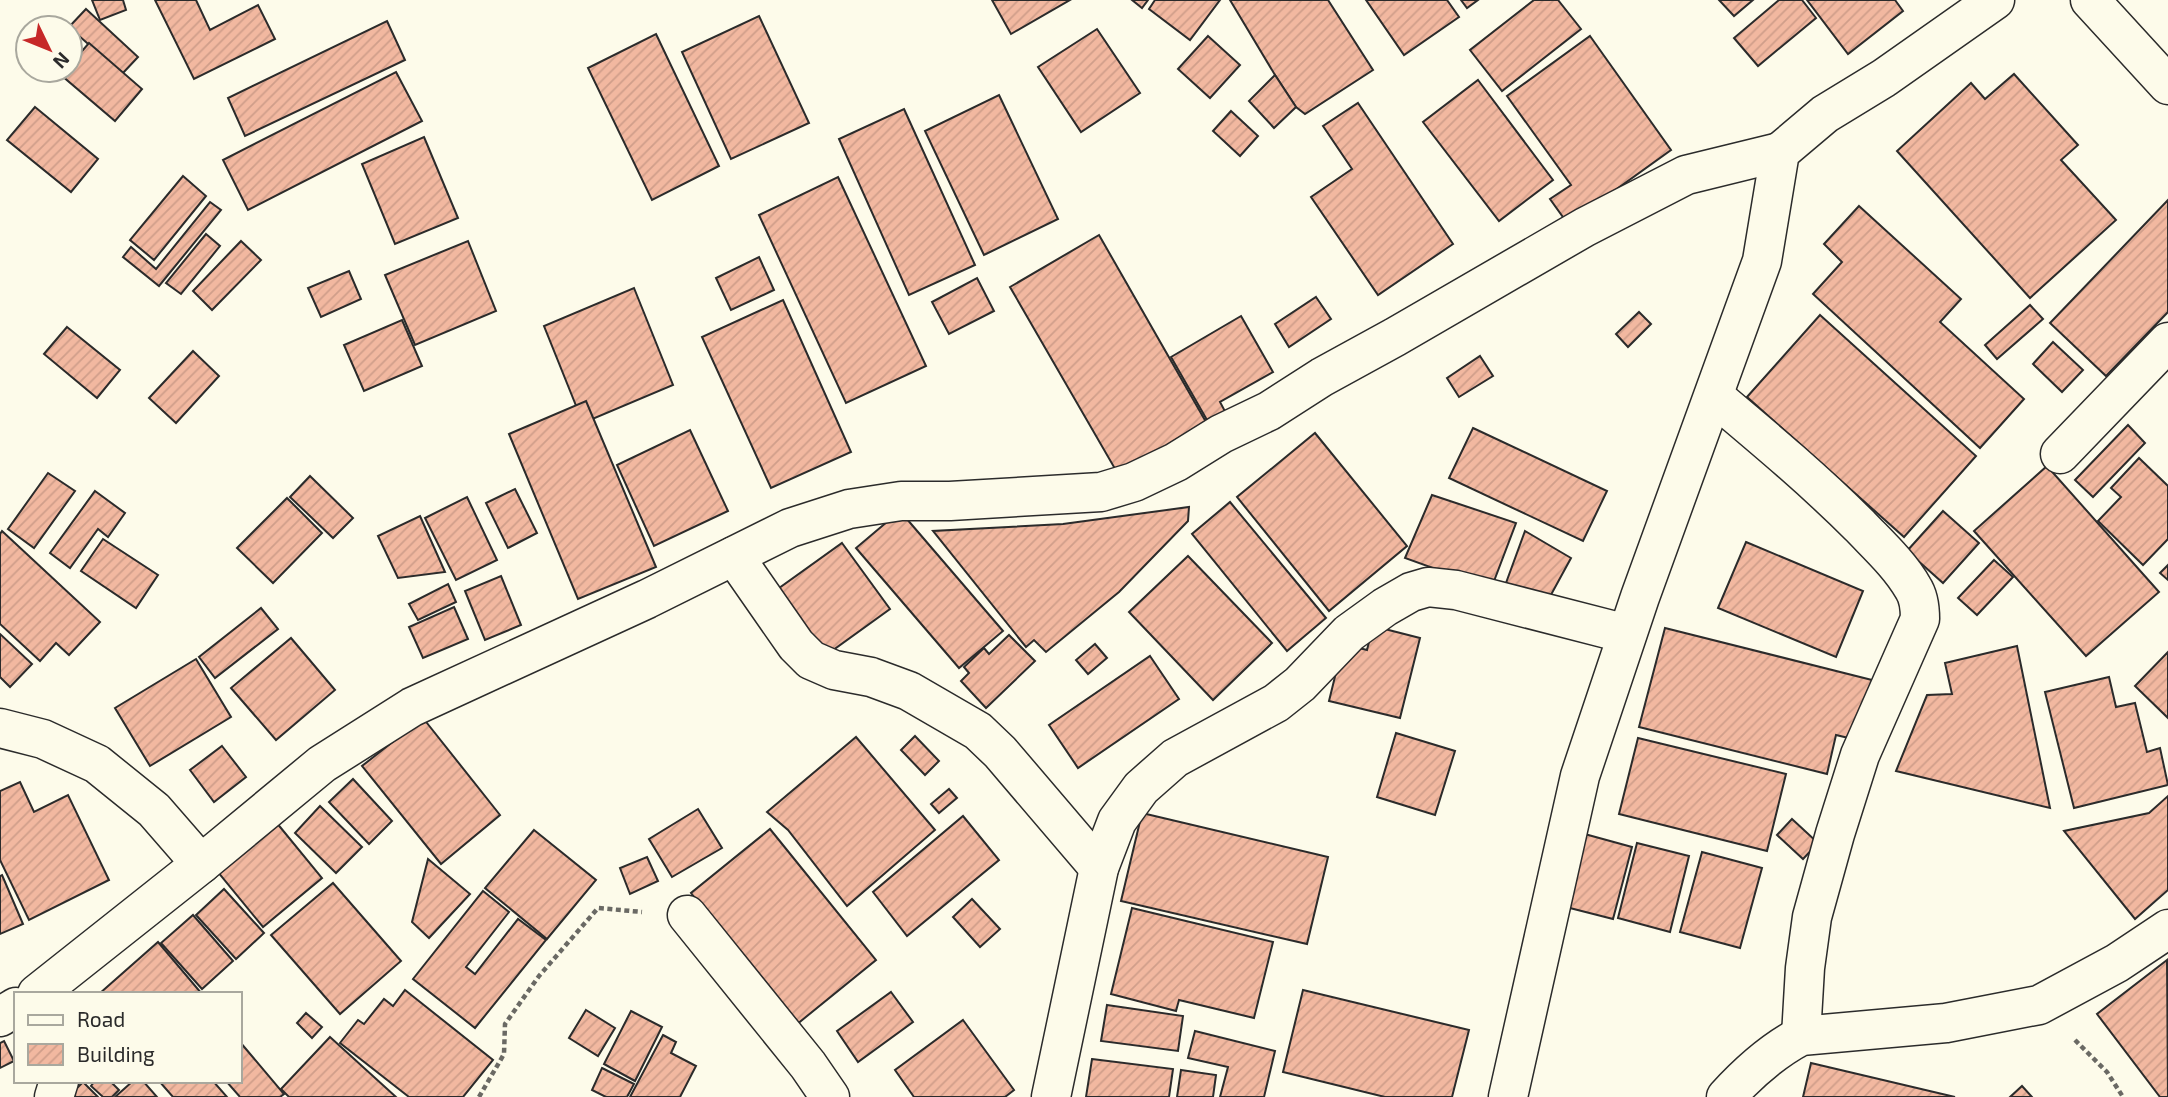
<svg xmlns="http://www.w3.org/2000/svg" width="2168" height="1097" font-family="'Exo 2',sans-serif">
	<style>
		.building { fill: url(#building-hatch); stroke: #2b2b2b; stroke-width: 2 }
		.lines { fill: none; stroke-linecap: round; stroke-linejoin: round }
		.street-casing { stroke: #2b2b2b; stroke-width: 41 }
		.secondary-casing { stroke: #2b2b2b; stroke-width: 41 }
		.path { stroke: #6a6964; stroke-width: 4.5; stroke-dasharray: 5 3.5; stroke-linecap: butt }
		.street { stroke: #fdfbea; stroke-width: 38 }
		.secondary { stroke: #fdfbea; stroke-width: 38 }
	</style>
	<defs>
		<pattern id="building-hatch" width="6" height="6" patternUnits="userSpaceOnUse" patternTransform="scale(1.75)"><rect width="6" height="6" fill="#f2b8a0"/><path d="M-1 1l2-2M0 6l6-6M5 7l2-2" fill="none" stroke="#d09e8a"/></pattern>
	</defs>
	<rect width="100%" height="100%" fill="#fdfbea"/>
	<g class="building">
		<path d="M92,0H123L126,10L100,20Z"/>
		<path d="M155,0H196L210,30L258,5L275,39L194,79Z"/>
		<path d="M992,0H1070L1011,34Z"/>
		<path d="M1132,0H1148L1142,8Z"/>
		<path d="M1155,0H1220L1190,40L1149,9Z"/>
		<path d="M1230,0H1328L1373,70L1305,114L1296,107L1275,75Z"/>
		<path d="M1366,0H1447L1459,17L1404,55Z"/>
		<path d="M1461,0H1478L1467,8Z"/>
		<path d="M1534,0H1558L1581,29L1502,91L1470,50Z"/>
		<path d="M1719,0H1753L1734,16Z"/>
		<path d="M1779,0H1802L1816,18L1758,66L1734,38Z"/>
		<path d="M1807,0H1895L1903,11L1848,54Z"/>
		<path d="M86,9L138,57L122,74L69,27Z"/>
		<path d="M759,16L809,123L731,159L682,52Z"/>
		<path d="M387,21L405,60L245,136L228,98Z"/>
		<path d="M1097,29L1140,93L1081,132L1038,67Z"/>
		<path d="M656,34L719,166L652,200L588,68Z"/>
		<path d="M1208,36L1240,65L1210,98L1178,69Z"/>
		<path d="M1590,36L1671,150L1568,224L1550,199L1571,185L1507,96Z"/>
		<path d="M89,43L142,89L115,121L61,75L65,70H70V65Z"/>
		<path d="M396,72L422,121L248,210L223,160Z"/>
		<path d="M2014,74L2078,145L2061,160L2116,220L2030,298L1897,151L1971,83L1985,99Z"/>
		<path d="M1275,75L1296,107L1274,128L1249,101Z"/>
		<path d="M1478,80L1553,180L1499,221L1423,122Z"/>
		<path d="M999,95L1058,219L984,255L925,131Z"/>
		<path d="M1358,103L1453,244L1378,295L1311,197L1352,169L1323,126Z"/>
		<path d="M35,107L98,159L71,192L7,140Z"/>
		<path d="M904,109L975,265L909,295L839,139Z"/>
		<path d="M1231,111L1258,136L1240,156L1213,131Z"/>
		<path d="M424,137L458,218L395,244L362,164Z"/>
		<path d="M183,176L206,196L154,260L130,240Z"/>
		<path d="M838,177L926,366L846,403L759,215Z"/>
		<path d="M2168,200V312L2106,376L2050,323Z"/>
		<path d="M210,202L221,210L159,286L123,257L131,247L156,269Z"/>
		<path d="M1859,206L1961,299L1940,322L2024,399L1980,448L1813,294L1842,262L1824,244Z"/>
		<path d="M206,234L220,246L181,294L166,283Z"/>
		<path d="M1099,235L1206,422L1118,474L1010,287Z"/>
		<path d="M241,241L261,260L212,310L193,291Z"/>
		<path d="M468,241L496,311L415,345L385,275Z"/>
		<path d="M759,257L774,290L731,310L716,278Z"/>
		<path d="M349,271L361,299L321,317L308,288Z"/>
		<path d="M977,278L994,311L949,334L932,302Z"/>
		<path d="M634,288L673,385L583,423L544,326Z"/>
		<path d="M1316,297L1331,319L1289,347L1275,324Z"/>
		<path d="M783,300L851,452L771,488L702,337Z"/>
		<path d="M2030,305L2043,319L1997,359L1985,345Z"/>
		<path d="M1639,312L1651,324L1628,347L1616,334Z"/>
		<path d="M1820,315L1976,456L1904,537L1747,397Z"/>
		<path d="M1241,316L1273,372L1220,402L1228,417L1211,427L1171,357Z"/>
		<path d="M402,320L422,366L364,391L344,345Z"/>
		<path d="M67,327L120,370L97,398L44,354Z"/>
		<path d="M2053,342L2083,370L2062,392L2033,364Z"/>
		<path d="M193,351L219,376L176,423L149,398Z"/>
		<path d="M1480,356L1493,376L1459,397L1447,378Z"/>
		<path d="M586,401L656,567L578,599L509,434Z"/>
		<path d="M2128,425L2145,443L2093,497L2075,480Z"/>
		<path d="M1473,428L1607,491L1583,541L1449,478Z"/>
		<path d="M690,430L728,511L654,546L617,465Z"/>
		<path d="M1315,433L1407,546L1329,611L1237,497Z"/>
		<path d="M2139,458L2168,486V539L2143,565L2098,521L2121,497L2111,488Z"/>
		<path d="M2047,466L2159,592L2086,656L1974,531Z"/>
		<path d="M48,473L75,491L34,548L8,529Z"/>
		<path d="M310,476L353,518L333,538L290,497Z"/>
		<path d="M515,489L537,533L508,548L486,503Z"/>
		<path d="M95,491L125,513L108,537L98,529L70,568L50,553Z"/>
		<path d="M1432,495L1516,523L1491,589L1405,558Z"/>
		<path d="M467,497L497,560L456,580L425,518Z"/>
		<path d="M287,498L322,533L273,583L237,548Z"/>
		<path d="M1230,502L1326,618L1287,651L1192,534Z"/>
		<path d="M1189,507L1188,521L1119,592L1046,652L1034,640L1026,647L933,531L1063,524Z"/>
		<path d="M900,511L1003,631L959,668L856,548Z"/>
		<path d="M1943,511L1979,543L1943,583L1907,551Z"/>
		<path d="M420,516L445,572L398,578L378,536Z"/>
		<path d="M2,531L100,622L69,655L56,643L40,661L0,624V534Z"/>
		<path d="M1525,531L1571,558L1546,604L1506,583Z"/>
		<path d="M103,539L158,575L136,608L81,571Z"/>
		<path d="M1746,542L1863,591L1836,657L1718,608Z"/>
		<path d="M842,543L890,609L822,658L775,591Z"/>
		<path d="M1188,556L1272,643L1213,700L1129,612Z"/>
		<path d="M1994,560L2013,577L1977,615L1958,598Z"/>
		<path d="M2168,565V580L2160,573Z"/>
		<path d="M501,576L521,625L485,640L465,591Z"/>
		<path d="M448,584L456,602L418,620L409,604Z"/>
		<path d="M454,607L468,639L423,658L409,627Z"/>
		<path d="M261,608L278,629L215,678L199,657Z"/>
		<path d="M1373,626L1420,638L1400,718L1329,701L1343,644L1367,650Z"/>
		<path d="M1665,628L1872,680L1857,740L1836,735L1827,774L1639,727Z"/>
		<path d="M0,634L32,664L10,687L0,677Z"/>
		<path d="M1009,635L1035,661L986,708L961,681L969,673L964,667L984,648L989,654Z"/>
		<path d="M291,638L335,690L276,740L231,688Z"/>
		<path d="M1095,644L1107,658L1088,674L1076,660Z"/>
		<path d="M2017,646L2050,808L1896,771L1927,695L1952,694L1945,663Z"/>
		<path d="M2168,652V718L2135,686Z"/>
		<path d="M1150,656L1179,699L1078,768L1049,725Z"/>
		<path d="M196,659L231,717L150,766L115,708Z"/>
		<path d="M2109,677L2116,707L2135,703L2147,752L2160,748L2168,785L2074,808L2045,692Z"/>
		<path d="M423,718L500,815L441,864L362,766Z"/>
		<path d="M1396,733L1455,751L1435,815L1377,797Z"/>
		<path d="M915,736L939,761L925,775L901,750Z"/>
		<path d="M856,737L935,830L847,906L788,830L767,812Z"/>
		<path d="M1638,738L1786,774L1767,851L1619,814Z"/>
		<path d="M222,746L246,777L214,802L190,770Z"/>
		<path d="M353,779L392,821L369,844L329,802Z"/>
		<path d="M20,782L34,812L68,795L109,880L29,920L0,860V791Z"/>
		<path d="M949,789L957,798L939,813L931,804Z"/>
		<path d="M2168,796V890L2135,919L2064,831L2149,813Z"/>
		<path d="M320,806L362,847L336,873L295,833Z"/>
		<path d="M698,809L722,848L672,877L649,839Z"/>
		<path d="M1142,813L1328,857L1307,944L1121,901Z"/>
		<path d="M963,816L999,860L907,936L873,892Z"/>
		<path d="M1792,819L1818,843L1803,859L1777,835Z"/>
		<path d="M276,822L322,878L263,927L217,871Z"/>
		<path d="M770,829L876,960L796,1025L691,893Z"/>
		<path d="M534,830L596,880L547,939L485,888Z"/>
		<path d="M1581,833L1632,847L1613,919L1562,906Z"/>
		<path d="M1637,843L1689,856L1670,932L1618,918Z"/>
		<path d="M1702,852L1762,868L1740,948L1680,932Z"/>
		<path d="M647,857L658,881L630,894L620,868Z"/>
		<path d="M428,859L470,894L429,938L412,922Z"/>
		<path d="M2,875L23,924L0,934V876Z"/>
		<path d="M333,883L401,961L340,1014L271,935Z"/>
		<path d="M224,889L264,933L236,959L196,915Z"/>
		<path d="M483,891L509,912L466,967L475,974L518,919L546,940L475,1028L413,979Z"/>
		<path d="M972,899L1000,929L980,947L953,917Z"/>
		<path d="M1132,908L1273,942L1254,1018L1179,1000L1176,1011L1111,994Z"/>
		<path d="M193,915L233,961L202,989L161,943Z"/>
		<path d="M158,942L202,994H99Z"/>
		<path d="M2167,960L2168,1097H2160L2097,1014Z"/>
		<path d="M405,990L493,1060L463,1097H409L340,1043L358,1020L364,1024L384,999L393,1006Z"/>
		<path d="M1303,990L1469,1030L1452,1097H1385L1283,1072Z"/>
		<path d="M891,992L913,1022L858,1062L837,1031Z"/>
		<path d="M1107,1005L1183,1016L1178,1051L1101,1041Z"/>
		<path d="M586,1010L615,1028L598,1056L569,1038Z"/>
		<path d="M631,1011L662,1027L635,1081L604,1064Z"/>
		<path d="M306,1013L322,1027L312,1038L297,1023Z"/>
		<path d="M963,1020L1014,1090L1005,1097H914L895,1070Z"/>
		<path d="M1195,1031L1275,1051L1264,1097H1220L1228,1067L1188,1058Z"/>
		<path d="M663,1035L676,1042L671,1053L696,1066L680,1097H630Z"/>
		<path d="M330,1037L396,1097H289L281,1089Z"/>
		<path d="M4,1041L14,1061L0,1068V1043Z"/>
		<path d="M240,1042L284,1094L280,1097H240L226,1081H240Z"/>
		<path d="M1092,1059L1173,1069L1169,1097H1086Z"/>
		<path d="M1811,1063L1955,1097H1803Z"/>
		<path d="M602,1068L634,1084L627,1097H606L592,1090Z"/>
		<path d="M1181,1070L1216,1075L1213,1097H1177Z"/>
		<path d="M95,1081H110L119,1090L112,1097H103L91,1086Z"/>
		<path d="M133,1081H143L157,1097H115Z"/>
		<path d="M159,1081H213L227,1097H173Z"/>
		<path d="M83,1082L98,1097H76L72,1093Z"/>
		<path d="M2022,1086L2032,1097H2010Z"/>
	</g>
	<g class="lines">
		<g class="street-casing">
			<g id="street">
				<path d="M2090,0L2168,85"/>
				<path d="M1715,397C1765,439 1814,480 1860,526C1878,545 1900,565 1913,588C1919,597 1920,608 1920,619L1860,755L1835,834L1812,917L1805,968L1801,1036"/>
				<path d="M2060,454L2168,342"/>
				<path d="M734,556L796,645L811,660L834,670L871,677L909,691L978,731L1000,752L1099,868"/>
				<path d="M0,728L43,739L97,764L154,810L201,864"/>
				<path d="M687,915L808,1065L830,1097"/>
				<path d="M37,994L201,864L322,764L412,707L647,599L790,528L849,509L901,501H950L1101,492L1134,482L1176,462L1221,434L1269,411L1322,377L1395,337L1585,227L1686,175L1780,152"/>
				<path d="M0,1017L16,1007"/>
				<path d="M54,1097L59,1081"/>
				<path d="M1051,1097L1099,868L1117,821L1141,788L1175,758L1276,703L1300,684L1349,633L1385,607L1411,592L1428,587L1456,590L1627,634"/>
				<path d="M1726,1097C1748,1073 1772,1051 1801,1036L1946,1023L2039,1005L2117,963L2168,929"/>
			</g>
		</g>
		<g class="secondary-casing">
			<path id="secondary" d="M1508,1097L1580,776L1640,597L1762,261L1780,152L1825,114L1884,78L1995,0"/>
		</g>
		<g class="path">
			<path d="M2075,1040L2107,1072L2123,1097"/>
			<path d="M479,1097L504,1054L505,1024L539,976L598,908L642,912"/>
		</g>
		<use href="#street" class="street"/>
		<use href="#secondary" class="secondary"/>
	</g>
	<rect x="14" y="992" width="228" height="91" fill="#fdfbea" stroke="#a9a89e" stroke-width="2"/>
	<rect x="28" y="1015" width="35" height="10" fill="#fdfbea" stroke="#a9a89e" stroke-width="2"/>
	<text x="77" y="1027" font-size="21" fill="#2b2b2b">Road</text>
	<rect x="28" y="1044" width="35" height="21" fill="url(#building-hatch)" stroke="#a9a89e" stroke-width="2"/>
	<text x="77" y="1062" font-size="21" fill="#2b2b2b">Building</text>
	<g transform="translate(49 49) rotate(133)"><circle r="33" fill="#fdfbea" stroke="#a9a89e" stroke-width="2"/>
	<path d="M0-5L12 26L0 18L-12 26Z" fill="#c62828"/>
	<text y="-10" font-size="19" font-weight="bold" text-anchor="middle" fill="#2b2b2b">N</text>
	</g>
</svg>
